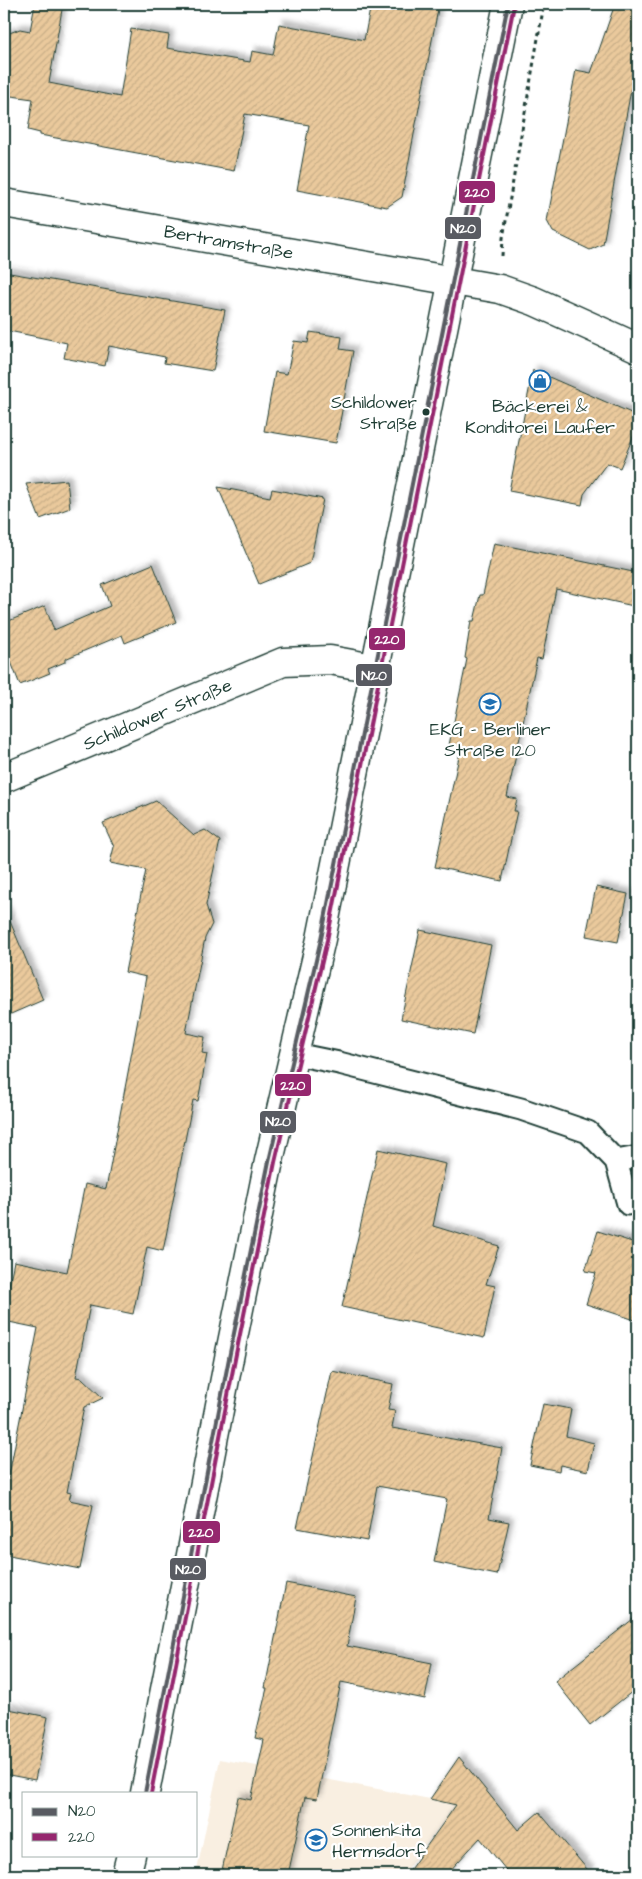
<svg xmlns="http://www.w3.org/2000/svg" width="642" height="1879" font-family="'Architects Daughter',sans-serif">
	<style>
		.built { fill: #f9efe1 }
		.building { fill: url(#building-hatch); stroke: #1f3d34; filter: url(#shadow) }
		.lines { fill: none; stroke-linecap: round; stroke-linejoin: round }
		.service-casing { stroke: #1f3d34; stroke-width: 25 }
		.minor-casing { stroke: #1f3d34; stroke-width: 31 }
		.primary-casing { stroke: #1f3d34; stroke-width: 31 }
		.path { stroke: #1f3d34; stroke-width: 3; stroke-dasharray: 4 4; stroke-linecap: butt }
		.service { stroke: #fff; stroke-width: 21 }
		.minor { stroke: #fff; stroke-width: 28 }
		.primary { stroke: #fff; stroke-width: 28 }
		.bus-1-casing { stroke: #fff; stroke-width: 8 }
		.bus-2-casing { stroke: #fff; stroke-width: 8 }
		.bus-1 { stroke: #595b62; stroke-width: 4 }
		.bus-2 { stroke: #95276e; stroke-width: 4 }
		.bus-dot { fill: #1f3d34; stroke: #fff; stroke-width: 2 }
		.labels { text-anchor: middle; stroke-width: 4.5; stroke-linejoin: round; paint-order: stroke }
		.bus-label { font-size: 17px; fill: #1f3d34; stroke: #fff; text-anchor: end }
		.street-label { font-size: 18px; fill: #1f3d34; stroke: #fff }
		.poi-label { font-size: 18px; fill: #1f3d34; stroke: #fff }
		.line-badge { stroke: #fff; stroke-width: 2 }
		.badge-label { font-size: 14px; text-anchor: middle; font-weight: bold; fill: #fff }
	</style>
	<defs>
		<pattern id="building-hatch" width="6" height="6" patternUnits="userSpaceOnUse" patternTransform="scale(1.25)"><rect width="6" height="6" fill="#eac99c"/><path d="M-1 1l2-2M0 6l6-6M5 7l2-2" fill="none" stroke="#c8ae87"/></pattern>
		<filter id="shadow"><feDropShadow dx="4.5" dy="-4.5" stdDeviation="2.5" flood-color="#0004"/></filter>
	</defs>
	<rect width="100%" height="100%" fill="#fff"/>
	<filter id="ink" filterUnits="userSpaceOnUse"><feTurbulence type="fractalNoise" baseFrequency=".02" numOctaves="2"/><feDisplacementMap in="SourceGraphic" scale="10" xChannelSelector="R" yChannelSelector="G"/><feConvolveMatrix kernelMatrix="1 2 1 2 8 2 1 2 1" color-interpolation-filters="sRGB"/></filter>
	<g filter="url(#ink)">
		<path class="built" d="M220,1759L430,1799L456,1805L403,1875H196Z"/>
		<g class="building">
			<path d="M35,4H63L49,83L120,97L131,29L169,35L167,48L250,62L252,51L273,55L279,24L364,40L371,4H410L438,9L402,197L387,207L297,190L309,125L245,114L234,171L40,135V133L28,130L33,99L4,95V35L20,29L30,31Z"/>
			<path d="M615,4H638V51L603,244L590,250L553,232L547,221L576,70L591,73Z"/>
			<path d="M4,272L225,310L213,371L164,363L165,357L109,346L105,366L64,358L67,343L4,330Z"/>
			<path d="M310,332L342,337L340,349L353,351L336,443L264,431L275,372L287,374L294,341L308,343Z"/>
			<path d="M533,370L638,416V425L620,468L607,463L584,494L582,505L509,491Z"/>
			<path d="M67,480L70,508L40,519L26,484Z"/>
			<path d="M218,487L270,497L272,489L323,499L310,563L259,584Z"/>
			<path d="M494,543L638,573V607L556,589L542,659L537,658L507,797L517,799L514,811H517L502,881L435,867L460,752L448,750L467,659L465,658L471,621H474L480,595H483Z"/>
			<path d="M153,564L176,622L125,643L122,635L65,659V662L48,669L50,673L20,685L4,644V623L45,606L54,630L110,606L102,585Z"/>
			<path d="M156,801L194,835L205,830L220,841L206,905L212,924L205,938L186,1033L205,1037L202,1053L207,1054L198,1101L193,1100L163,1251L147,1247L133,1314L90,1305L76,1377L82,1378L103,1398L84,1407L67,1492L71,1493L69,1500L93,1505L80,1569L4,1554V1479L8,1480L38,1328L4,1321V1310L14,1261L67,1272L85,1184L106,1189L146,977L125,972L146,870L110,863L114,847L103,823Z"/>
			<path d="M596,887L628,894L618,942L586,936Z"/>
			<path d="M4,907L43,1000L4,1017Z"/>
			<path d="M420,930L491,945L473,1034L401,1019Z"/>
			<path d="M378,1149L446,1164L433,1226L499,1246L486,1284L495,1286L484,1338L342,1307Z"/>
			<path d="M598,1231L638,1244V1321L586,1304L596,1273L585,1271Z"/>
			<path d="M332,1371L393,1384L388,1410L395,1411L392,1428L502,1448L489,1518L509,1522L497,1575L434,1562L447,1499L377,1486L367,1541L297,1528Z"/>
			<path d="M543,1404L571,1409L566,1436L594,1443L588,1471L560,1465L559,1471L530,1465Z"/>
			<path d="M286,1583L356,1597L347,1646L432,1663L425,1699L341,1682L317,1799L305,1797L288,1875H221L238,1797L251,1800L264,1740L255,1738L267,1688H265Z"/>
			<path d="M638,1615V1687L590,1725L555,1681Z"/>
			<path d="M4,1708L48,1717L35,1780L4,1774Z"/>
			<path d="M459,1757L518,1830L539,1812L592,1875H510L480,1838L446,1875H406L456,1805L430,1799Z"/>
		</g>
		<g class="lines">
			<g class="service-casing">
				<g id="service">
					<path d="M295,1054L339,1063L521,1109L588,1132L616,1161L628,1204"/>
					<path d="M616,1161L638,1157"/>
				</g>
			</g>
			<g class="minor-casing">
				<g id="minor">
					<path id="s1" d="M4,203L500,289L534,301L638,348"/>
					<path id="s2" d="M4,778L283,662L330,660L373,668"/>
				</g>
			</g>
			<g class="primary-casing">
				<g id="primary">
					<path d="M145,1793L230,1353L269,1161L321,939L508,4"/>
					<path d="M126,1875L131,1855"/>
				</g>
			</g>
			<path class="path" d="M502,256L503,238L544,4"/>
			<use href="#service" class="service"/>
			<use href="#minor" class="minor"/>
			<use href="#primary" class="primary"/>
			<g class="bus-1-casing">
				<path id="bus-1" d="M145,1793L230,1353L269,1161L321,939L508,4"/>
			</g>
			<g class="bus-2-casing">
				<path id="bus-2" d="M151,1793L236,1354L275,1162L327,940L514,5"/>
			</g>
			<use href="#bus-1" class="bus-1"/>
			<use href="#bus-2" class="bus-2"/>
		</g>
	</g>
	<defs>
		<g id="shop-ring" transform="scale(1.125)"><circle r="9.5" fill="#fff" stroke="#1f6fb2" stroke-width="1.5"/><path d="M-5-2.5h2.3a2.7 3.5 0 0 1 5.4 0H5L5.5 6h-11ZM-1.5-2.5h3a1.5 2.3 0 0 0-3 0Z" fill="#1f6fb2"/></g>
		<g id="school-ring" transform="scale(1.125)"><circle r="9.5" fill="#fff" stroke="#1f6fb2" stroke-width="1.5"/><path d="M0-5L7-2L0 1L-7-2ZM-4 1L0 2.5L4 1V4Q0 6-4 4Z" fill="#1f6fb2"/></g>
	</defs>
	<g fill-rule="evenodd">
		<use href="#shop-ring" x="540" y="381"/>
		<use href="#school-ring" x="490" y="704"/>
		<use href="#school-ring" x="316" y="1840"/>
	</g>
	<circle class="bus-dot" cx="426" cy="412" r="4.5"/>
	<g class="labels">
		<g class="bus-label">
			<text x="417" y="408">Schildower<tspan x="417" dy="21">Straße</tspan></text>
		</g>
		<g class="street-label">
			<text dy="6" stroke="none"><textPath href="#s1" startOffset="228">Bertramstraße</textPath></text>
			<text dy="6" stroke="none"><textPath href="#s2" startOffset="166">Schildower Straße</textPath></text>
		</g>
		<g class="poi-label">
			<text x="540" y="412">Bäckerei &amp;<tspan x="540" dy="21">Konditorei Laufer</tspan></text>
			<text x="490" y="735">EKG - Berliner<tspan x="490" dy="21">Straße 120</tspan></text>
			<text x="332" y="1836" text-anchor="start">Sonnenkita<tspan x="332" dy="21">Hermsdorf</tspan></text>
		</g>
	</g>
	<g class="line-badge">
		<rect x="458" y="180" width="38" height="24" rx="5" fill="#95276e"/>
		<rect x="444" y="216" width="38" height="24" rx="5" fill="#595b62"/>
		<rect x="368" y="627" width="38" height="24" rx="5" fill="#95276e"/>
		<rect x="355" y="663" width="38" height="24" rx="5" fill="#595b62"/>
		<rect x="274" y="1073" width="38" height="24" rx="5" fill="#95276e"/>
		<rect x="259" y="1110" width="38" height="24" rx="5" fill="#595b62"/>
		<rect x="182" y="1520" width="39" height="24" rx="5" fill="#95276e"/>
		<rect x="169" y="1557" width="38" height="24" rx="5" fill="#595b62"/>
	</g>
	<g class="badge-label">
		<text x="477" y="197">220</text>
		<text x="463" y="233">N20</text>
		<text x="387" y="644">220</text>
		<text x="374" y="680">N20</text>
		<text x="293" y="1090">220</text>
		<text x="278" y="1126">N20</text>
		<text x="201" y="1537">220</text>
		<text x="188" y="1574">N20</text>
	</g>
	<rect width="642" height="1879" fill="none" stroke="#fff" stroke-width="20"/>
	<rect x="10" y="10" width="622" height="1859" fill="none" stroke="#1f3d34" stroke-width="2" filter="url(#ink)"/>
	<rect x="22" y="1792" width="175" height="65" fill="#ffffff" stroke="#a5b1ae"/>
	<rect x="32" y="1808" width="25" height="8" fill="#595b62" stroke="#a5b1ae"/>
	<text x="68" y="1816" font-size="15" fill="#1f3d34">N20</text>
	<rect x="32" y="1833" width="25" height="8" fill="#95276e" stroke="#a5b1ae"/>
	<text x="68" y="1842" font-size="15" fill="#1f3d34">220</text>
</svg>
